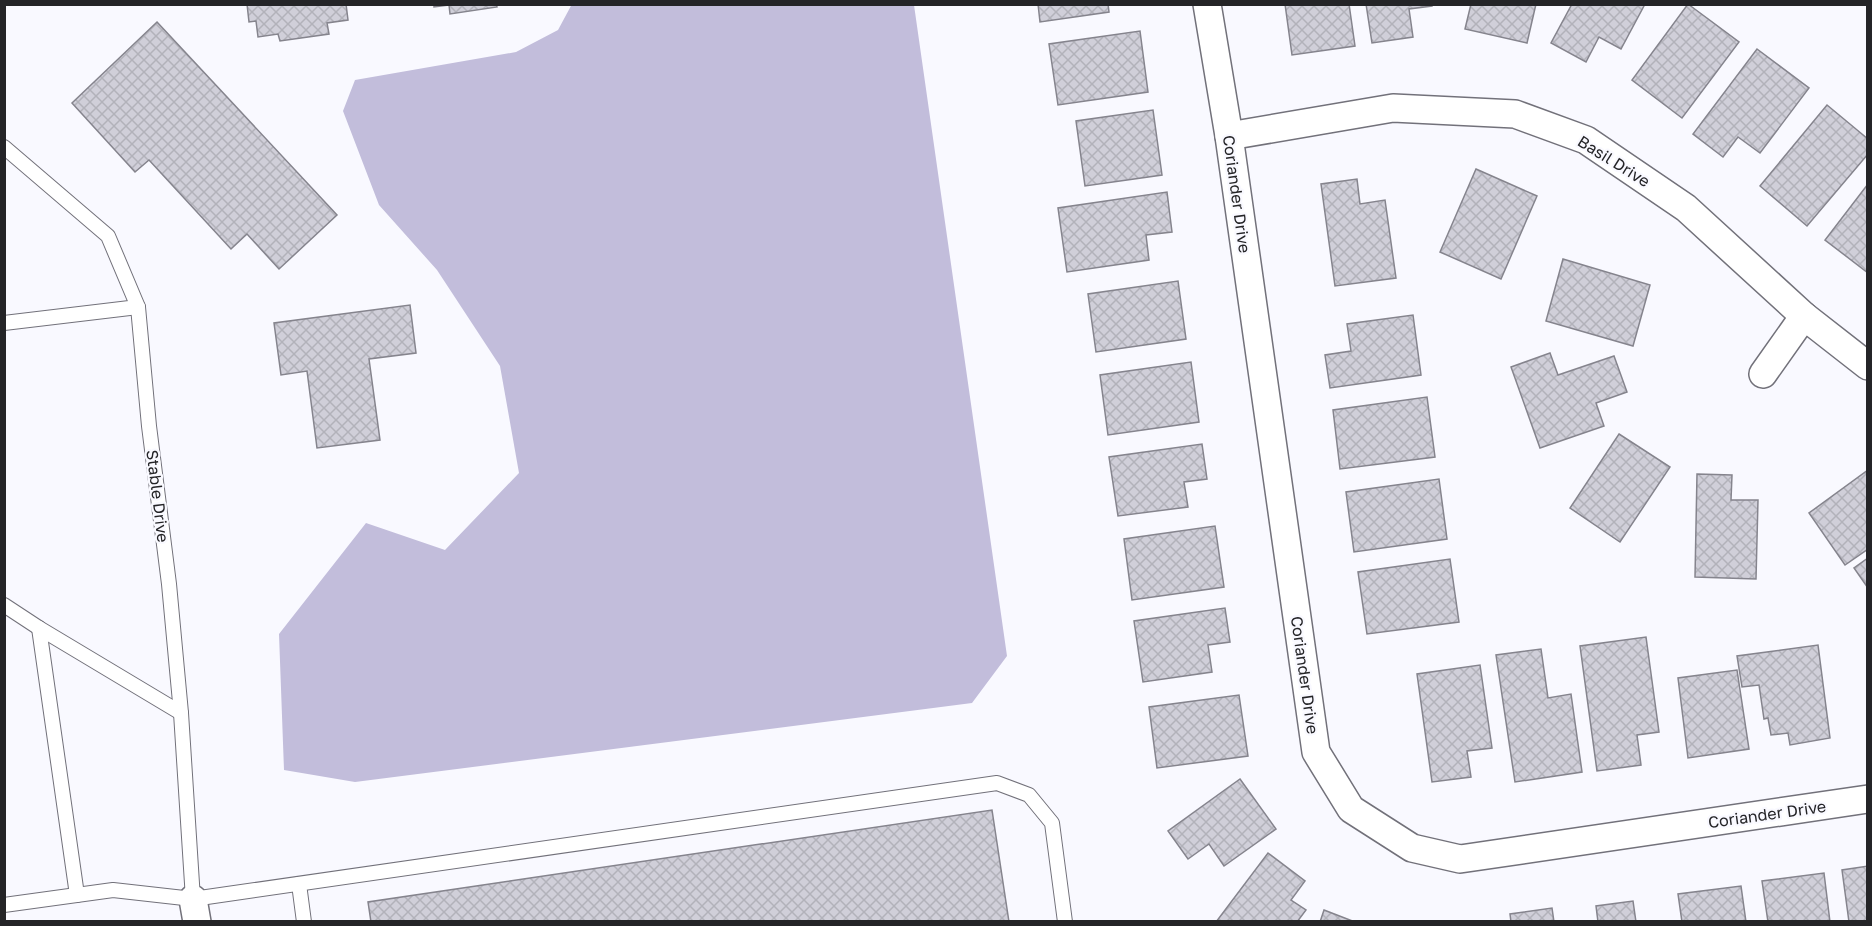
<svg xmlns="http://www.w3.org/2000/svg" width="1872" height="926" font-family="'Golos Text',sans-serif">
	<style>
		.water { fill: #c2bddb }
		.building { fill: url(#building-cross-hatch); stroke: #85848d; stroke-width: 1.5 }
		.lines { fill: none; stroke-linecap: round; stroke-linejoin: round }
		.lane-casing { stroke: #72717a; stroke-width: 16 }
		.street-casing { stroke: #72717a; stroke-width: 30 }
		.lane { stroke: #fff; stroke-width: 14 }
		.street { stroke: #fff; stroke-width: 27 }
		.labels { text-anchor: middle; stroke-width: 4.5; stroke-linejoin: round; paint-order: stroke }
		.street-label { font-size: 16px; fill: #242427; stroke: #f9f9ff }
	</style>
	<defs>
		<pattern id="building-cross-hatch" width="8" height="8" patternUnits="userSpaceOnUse" patternTransform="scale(1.5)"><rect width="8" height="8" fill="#d0cfd9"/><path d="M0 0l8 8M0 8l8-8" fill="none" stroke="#b2b2ba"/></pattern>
	</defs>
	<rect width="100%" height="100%" fill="#f9f9ff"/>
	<path class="water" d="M572,4L914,5L1007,656L972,703L355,782L284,770L279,634L366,523L445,550L519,473L500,366L437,270L379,205L343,111L355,80L516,52L558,30Z"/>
	<g class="building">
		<path d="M247,4H346L348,20L327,23L329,34L280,41L278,34L258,37L256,21L249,22Z"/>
		<path d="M434,4H496L497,7L450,14L449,5L434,7Z"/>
		<path d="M1038,4H1108L1109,12L1040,22Z"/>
		<path d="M1285,4H1349L1355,46L1292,55Z"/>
		<path d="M1366,4H1432V6L1409,9L1413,37L1372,43Z"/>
		<path d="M1471,4H1536L1527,43L1465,29Z"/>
		<path d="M1572,4H1645L1621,49L1599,37L1586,62L1551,43Z"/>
		<path d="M1688,4L1739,42L1682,118L1632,80Z"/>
		<path d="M157,22L337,215L279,269L247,234L231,249L149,160L135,172L72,103Z"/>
		<path d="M1140,31L1148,92L1058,105L1049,44Z"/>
		<path d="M1757,49L1809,88L1760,153L1738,137L1723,157L1693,134Z"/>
		<path d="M1827,105L1868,139V154L1807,226L1760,186Z"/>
		<path d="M1153,110L1162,175L1085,186L1076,121Z"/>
		<path d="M1476,169L1537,196L1501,279L1440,252Z"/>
		<path d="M1357,179L1360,204L1385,200L1396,278L1335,286L1321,184Z"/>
		<path d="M1868,184V273L1825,240Z"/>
		<path d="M1167,192L1172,232L1146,235L1149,260L1067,272L1058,208Z"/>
		<path d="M1563,259L1650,285L1633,346L1546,321Z"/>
		<path d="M1178,281L1186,339L1096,352L1088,294Z"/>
		<path d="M410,305L416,353L369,359L380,440L317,448L307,371L281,375L274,323Z"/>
		<path d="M1413,315L1421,375L1330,388L1325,355L1351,351L1347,324Z"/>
		<path d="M1550,353L1558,375L1614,356L1627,392L1596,403L1604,426L1540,448L1511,367Z"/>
		<path d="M1191,362L1199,422L1108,435L1100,375Z"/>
		<path d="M1427,397L1435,457L1340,469L1333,410Z"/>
		<path d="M1619,434L1670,467L1620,542L1570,508Z"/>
		<path d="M1202,444L1207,479L1184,482L1188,507L1118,516L1109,457Z"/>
		<path d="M1868,470V549L1845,565L1809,513Z"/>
		<path d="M1697,474L1732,475L1731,500H1758L1756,579L1695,577Z"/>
		<path d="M1439,479L1447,539L1354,552L1346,492Z"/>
		<path d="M1215,526L1224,587L1132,600L1124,539Z"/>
		<path d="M1868,558V588L1854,568Z"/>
		<path d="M1450,559L1459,622L1367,634L1358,572Z"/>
		<path d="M1225,608L1230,642L1208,645L1212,672L1143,682L1134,621Z"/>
		<path d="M1646,637L1659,732L1637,735L1641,765L1597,771L1580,646Z"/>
		<path d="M1818,645L1830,738L1790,745L1788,733L1771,735L1768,718L1764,719L1759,685L1742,687L1737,656Z"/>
		<path d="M1541,649L1548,698L1571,694L1582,772L1515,782L1496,655Z"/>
		<path d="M1480,665L1492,748L1467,751L1471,777L1432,782L1417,674Z"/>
		<path d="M1737,670L1749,749L1688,758L1678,678Z"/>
		<path d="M1239,695L1248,756L1157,768L1149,707Z"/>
		<path d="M1240,779L1276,829L1224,866L1209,844L1188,859L1168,831Z"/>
		<path d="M992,810L1009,922H371L368,902Z"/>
		<path d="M1268,853L1305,881L1291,900L1306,910L1297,922H1216Z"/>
		<path d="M1868,866V922H1849L1842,870Z"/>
		<path d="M1824,873L1830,922H1768L1762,881Z"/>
		<path d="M1741,886L1746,922H1682L1678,894Z"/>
		<path d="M1633,901L1636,922H1598L1596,906Z"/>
		<path d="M1552,908L1554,922H1511L1510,914Z"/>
		<path d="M1324,910L1355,922H1320Z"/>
	</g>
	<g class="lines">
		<g class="lane-casing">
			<g id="lane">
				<path d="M4,147L108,236L138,307L149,426L169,584L181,713L193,899"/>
				<path d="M4,323L138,307"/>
				<path d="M4,605L39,628L181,713"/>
				<path d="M39,628L77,895"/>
				<path d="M299,884L304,922"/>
				<path d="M4,905L113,890L193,899L997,783L1029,795L1052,823L1065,922"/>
			</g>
		</g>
		<g class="street-casing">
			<g id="street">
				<path d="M1207,4L1229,136L1316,752L1351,809L1412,848L1460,859L1868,799"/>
				<path d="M1229,136L1393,108L1515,114L1586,140L1686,208L1804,316L1868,366"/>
				<path d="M1763,374L1804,316"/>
				<path d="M193,899L197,922"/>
			</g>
		</g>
		<use href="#lane" class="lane"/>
		<use href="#street" class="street"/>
	</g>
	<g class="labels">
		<g class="street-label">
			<text transform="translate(1614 161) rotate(32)" y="6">Basil Drive</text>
			<text transform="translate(1237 194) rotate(82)" y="6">Coriander Drive</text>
			<text transform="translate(158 496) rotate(83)" y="6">Stable Drive</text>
			<text transform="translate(1305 675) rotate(82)" y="6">Coriander Drive</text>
			<text transform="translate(1767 814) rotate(-8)" y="6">Coriander Drive</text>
		</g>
	</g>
	<rect width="1872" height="926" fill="none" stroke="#242427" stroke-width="12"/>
</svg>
